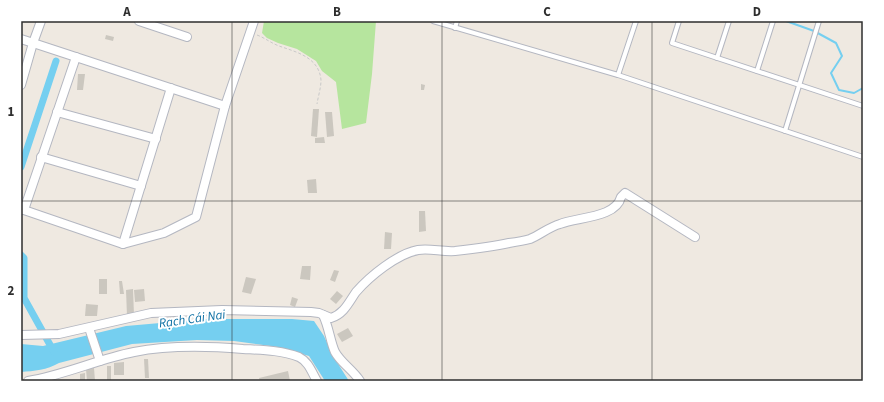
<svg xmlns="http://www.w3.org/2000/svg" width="884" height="402" font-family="'Source Sans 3',sans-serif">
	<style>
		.green { fill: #b6e59e }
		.water { fill: #75cff0 }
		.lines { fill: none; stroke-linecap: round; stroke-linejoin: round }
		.stream { stroke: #75cff0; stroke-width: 2 }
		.canal { stroke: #75cff0; stroke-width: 7 }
		.building { fill: #cbc7bf }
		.service-casing { stroke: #b4b7c1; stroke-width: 6 }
		.minor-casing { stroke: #b4b7c1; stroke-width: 10 }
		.path { stroke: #c9c9c9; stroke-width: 1; stroke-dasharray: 3 2; stroke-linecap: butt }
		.service { stroke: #fff; stroke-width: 4 }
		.minor { stroke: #fff; stroke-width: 8 }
		.grid { fill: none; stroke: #2e2e2e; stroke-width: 1; stroke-opacity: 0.55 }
		.labels { text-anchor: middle; stroke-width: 4; stroke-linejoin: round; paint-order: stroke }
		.water-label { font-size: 13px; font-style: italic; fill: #0d6fa3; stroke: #fff }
		.neatline { fill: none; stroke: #2e2e2e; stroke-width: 1.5 }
		.grid-label { font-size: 13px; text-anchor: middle; font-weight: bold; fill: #2e2e2e }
	</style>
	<rect width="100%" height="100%" fill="#efe9e1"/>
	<path class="green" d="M264,21H376L372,74L366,123L342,129L336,82L322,71L316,61L297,49L278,43L267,38L262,33Z"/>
	<path class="water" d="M206,319H292L314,321L324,336L333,356L349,381H325L309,356L278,347L234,341L197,340L132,344L59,363C47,370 34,371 21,372V344L43,346L126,326Z"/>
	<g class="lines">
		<path class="stream" d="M786,21L814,31L836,43L842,56L831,73L839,90L854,93L863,88"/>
		<g class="canal">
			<path d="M21,167L56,61"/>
			<path d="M21,255L24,258V298L54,352"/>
		</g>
	</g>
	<g class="building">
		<path d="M106,35L114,37L113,41L105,39Z"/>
		<path d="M78,74H85L83,90H77Z"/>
		<path d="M421,84L425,85L424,90H421Z"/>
		<path d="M313,109H319L317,137L311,136Z"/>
		<path d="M325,112H332L334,136L327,137Z"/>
		<path d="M324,137L325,143H315V138Z"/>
		<path d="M316,179L317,193H308L307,180Z"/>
		<path d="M419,211H425L426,231L419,232Z"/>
		<path d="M385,232L392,233L391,249H384Z"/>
		<path d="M302,266H311L310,280L300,279Z"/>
		<path d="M334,270L339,271L335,282L330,280Z"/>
		<path d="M246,277L256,279L251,294L242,292Z"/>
		<rect x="99" y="279" width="8" height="15"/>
		<path d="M119,281H122L124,294H120Z"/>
		<path d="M133,289L134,315L127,316L126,290Z"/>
		<path d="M144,289L145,301L135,302L134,290Z"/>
		<path d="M337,291L343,296L336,304L330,299Z"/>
		<path d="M292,297L298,299L295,307L290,305Z"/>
		<path d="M86,304L98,305L97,316H85Z"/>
		<path d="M348,328L353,336L342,342L337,334Z"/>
		<path d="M144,359H148L149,378H145Z"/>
		<path d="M124,362V375H114V363Z"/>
		<rect x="107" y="366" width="4" height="15"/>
		<path d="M94,368L95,381H87L86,369Z"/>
		<path d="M288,371L290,381H260L259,378Z"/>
		<path d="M85,373V381H80V374Z"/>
		<path d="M410,379L411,381H398V380Z"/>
	</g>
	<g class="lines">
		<g class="service-casing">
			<g id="service">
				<path d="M433,21L618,75L863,157"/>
				<path d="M679,21L672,43L863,106"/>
				<path d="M455,28L457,21"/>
				<path d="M717,58L729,21"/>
				<path d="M757,71L773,21"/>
				<path d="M618,75L636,21"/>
				<path d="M785,131L819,21"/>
			</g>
		</g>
		<g class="minor-casing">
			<g id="minor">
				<path d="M139,21L187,37"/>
				<path d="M21,39L225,106"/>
				<path d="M21,85L33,43L41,21"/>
				<path d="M57,112L156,139"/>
				<path d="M41,157L141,186"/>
				<path d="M21,209L123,244L164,233L196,217L225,106L254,21"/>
				<path d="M24,210L76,57"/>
				<path d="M123,244L171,88"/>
				<path d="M323,315C329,327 330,341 335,352C341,363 353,370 360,381"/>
				<path d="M89,328L100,361"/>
				<path d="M21,335L59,334L151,313L222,310L311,312L319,313L331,318C344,314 349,302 356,292C370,276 397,254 418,250C430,248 442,252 455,251C473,249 491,247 509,243C516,242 523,241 530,239C540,235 549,227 560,224C577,217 616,218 621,197L625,193L695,237"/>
				<path d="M28,381C65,375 98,359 134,352C169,345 207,346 243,349C262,350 281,350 299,357C309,362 312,373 317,381"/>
			</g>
		</g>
		<path class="path" d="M257,35C265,38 271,43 279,46C296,52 319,57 321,80C321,88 318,97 317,104"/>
		<use href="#service" class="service"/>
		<use href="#minor" class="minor"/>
	</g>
	<path class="grid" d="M232,21V381M442,21V381M652,21V381M21,201H863"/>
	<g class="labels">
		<g class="water-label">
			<text transform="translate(192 318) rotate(-8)" y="5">Rạch Cái Nai</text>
		</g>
	</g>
	<rect width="884" height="402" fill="none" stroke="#ffffff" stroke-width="44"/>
	<rect x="22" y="22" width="840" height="358" class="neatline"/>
	<g class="grid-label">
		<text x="127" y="16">A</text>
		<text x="337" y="16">B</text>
		<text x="547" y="16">C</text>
		<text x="757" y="16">D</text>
		<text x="11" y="116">1</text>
		<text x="11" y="295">2</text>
	</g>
</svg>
